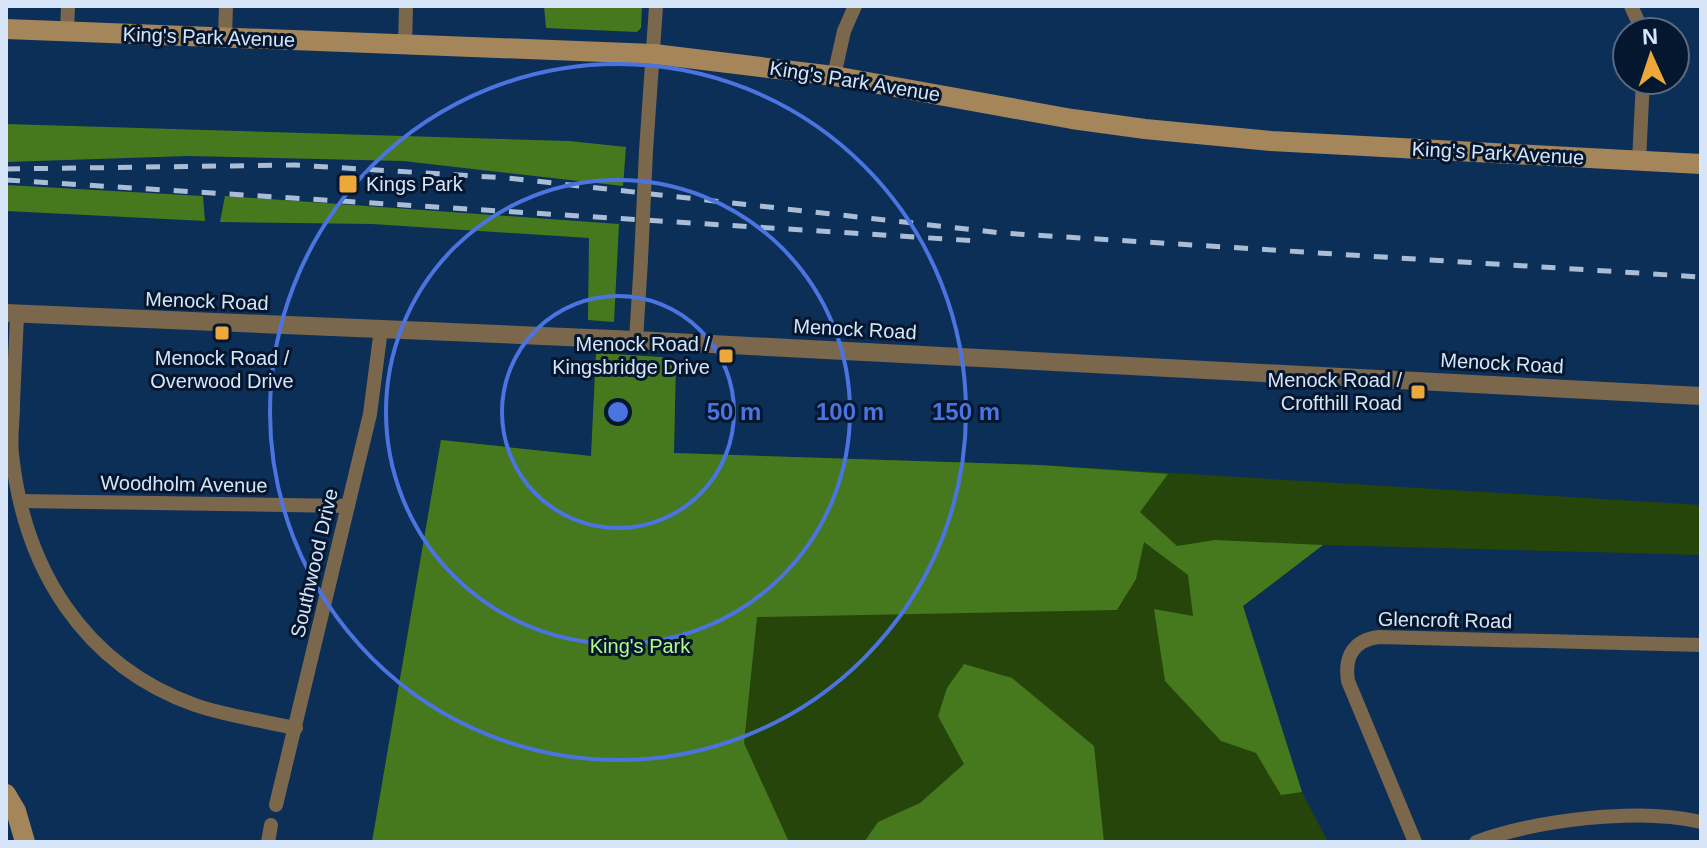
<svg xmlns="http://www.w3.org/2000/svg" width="1707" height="848" font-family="Helvetica,sans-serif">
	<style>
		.green { fill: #25450a }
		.forest { fill: #46791e }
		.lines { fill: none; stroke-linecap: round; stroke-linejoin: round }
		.minor { stroke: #7b674c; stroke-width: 14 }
		.tertiary { stroke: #7b674c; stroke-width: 18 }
		.secondary { stroke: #a5865a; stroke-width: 20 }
		.rail { stroke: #aabdd5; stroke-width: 5; stroke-dasharray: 14 14; stroke-linecap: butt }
		.minor-bridge { stroke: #7b674c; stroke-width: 14 }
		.ring { fill: none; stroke: #4b74e0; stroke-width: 4 }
		.poi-dot { fill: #eda83b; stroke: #05172e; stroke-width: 3 }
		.labels { text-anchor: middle; stroke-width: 6; stroke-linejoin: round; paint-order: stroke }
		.street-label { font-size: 20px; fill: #d6e5f8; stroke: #05172e }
		.poi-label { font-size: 20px; fill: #d6e5f8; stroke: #05172e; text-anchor: end }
		.park-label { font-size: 20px; fill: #b3fa87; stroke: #05172e }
		.centre { fill: #4b74e0; stroke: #05172e; stroke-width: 4 }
		.ring-label { font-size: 24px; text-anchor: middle; font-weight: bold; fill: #4b74e0; stroke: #05172e; stroke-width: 6; stroke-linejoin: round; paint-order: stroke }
	</style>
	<rect width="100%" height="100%" fill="#0c2f58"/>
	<path class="green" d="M596,353L676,358L674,453L1040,465L1701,505V555L1323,545L1243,606L1302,792L1328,842H372L441,440L591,456Z"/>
	<g class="forest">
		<path d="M544,6H642L641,28L637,32L546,28Z"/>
		<path d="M6,124L569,141L626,147L623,186L403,161L188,156L6,162Z"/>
		<path d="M6,185L203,196L205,221L6,211Z"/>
		<path d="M225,196L619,224L614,322L588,320L589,238L372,224L220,222Z"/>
		<path d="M596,353L676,358L674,453L1040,465L1168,474L1140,512L1177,546L1215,540L1323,545L1243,606L1302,792L1281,795L1256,753L1221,741L1165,681L1154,609L1193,616L1188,575L1144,542L1136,579L1117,610L757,617L744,743L789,842H372L441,440L591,456Z"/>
		<path d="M964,664L1012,678L1094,746L1104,842H864L878,822L920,803L964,764L938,716L947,688Z"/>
	</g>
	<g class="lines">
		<g class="minor">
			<path d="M1631,6L1643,32"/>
			<path d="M67,32L68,6"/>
			<path d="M225,37L226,6"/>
			<path d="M405,45L406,6"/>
			<path d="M834,76L844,31L855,6"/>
			<path d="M646,151L656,6"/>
			<path d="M1639,161L1643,80"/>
			<path d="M17,314C16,344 14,375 13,405C13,421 10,438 12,454C24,568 83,665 195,705C227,716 263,721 296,728"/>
			<path d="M636,340L641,260"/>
			<path d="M20,501L348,506"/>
			<path d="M276,805L370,414L381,329"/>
			<path d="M268,842L271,825"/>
			<path d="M1415,842L1348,681C1344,656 1354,640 1379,637L1701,645"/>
			<path d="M1476,842C1537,820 1637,807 1701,822"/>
		</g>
		<path class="tertiary" d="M6,313L636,340L1701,396"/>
		<g class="secondary">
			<path d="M6,29L654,54L834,76L1072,119L1145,129L1271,141L1701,164"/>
			<path d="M6,794L16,811L25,842"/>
		</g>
		<g class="rail">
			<path d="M6,169L295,165L508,178L1002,233L1701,277"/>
			<path d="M6,180L978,241"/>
		</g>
		<path class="minor-bridge" d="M641,260L646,151"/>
	</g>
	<g class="ring">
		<circle cx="618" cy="412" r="116"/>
		<circle cx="618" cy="412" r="232"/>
		<circle cx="618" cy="412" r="348"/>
	</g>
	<g class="poi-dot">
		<rect x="338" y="174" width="20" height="20" rx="4"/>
		<rect x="214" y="325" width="16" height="16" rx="4"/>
		<rect x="718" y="348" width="16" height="16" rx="4"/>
		<rect x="1410" y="384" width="16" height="16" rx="4"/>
	</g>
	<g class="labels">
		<g class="street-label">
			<text transform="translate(209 37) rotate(2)" y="7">King's Park Avenue</text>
			<text transform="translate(855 81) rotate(9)" y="7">King's Park Avenue</text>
			<text transform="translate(1498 153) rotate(3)" y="7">King's Park Avenue</text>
			<text transform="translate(207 301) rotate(2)" y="7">Menock Road</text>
			<text transform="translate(855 329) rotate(3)" y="7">Menock Road</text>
			<text transform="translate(1502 363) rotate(3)" y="7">Menock Road</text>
			<text transform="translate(184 484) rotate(1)" y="7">Woodholm Avenue</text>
			<text transform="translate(314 563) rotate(-77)" y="7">Southwood Drive</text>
			<text transform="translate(1445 620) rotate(1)" y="7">Glencroft Road</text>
		</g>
		<g class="poi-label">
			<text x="366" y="191" text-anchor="start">Kings Park</text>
			<text x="710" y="351">Menock Road /<tspan x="710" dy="23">Kingsbridge Drive</tspan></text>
			<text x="222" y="365" text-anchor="middle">Menock Road /<tspan x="222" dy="23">Overwood Drive</tspan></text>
			<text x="1402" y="387">Menock Road /<tspan x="1402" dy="23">Crofthill Road</tspan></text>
		</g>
		<g class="park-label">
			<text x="640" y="653">King's Park</text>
		</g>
	</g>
	<circle cx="618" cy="412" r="12" class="centre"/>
	<g class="ring-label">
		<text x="734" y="420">50 m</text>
		<text x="850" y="420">100 m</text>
		<text x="966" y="420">150 m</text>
	</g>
	<rect width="1707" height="848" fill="none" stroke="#d6e5f8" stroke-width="16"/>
	<g transform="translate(1651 56) rotate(357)"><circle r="38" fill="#05172e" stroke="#59697f" stroke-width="2"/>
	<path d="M0-6L14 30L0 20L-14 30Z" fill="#eda83b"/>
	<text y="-12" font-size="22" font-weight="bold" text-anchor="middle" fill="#d6e5f8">N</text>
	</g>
</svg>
